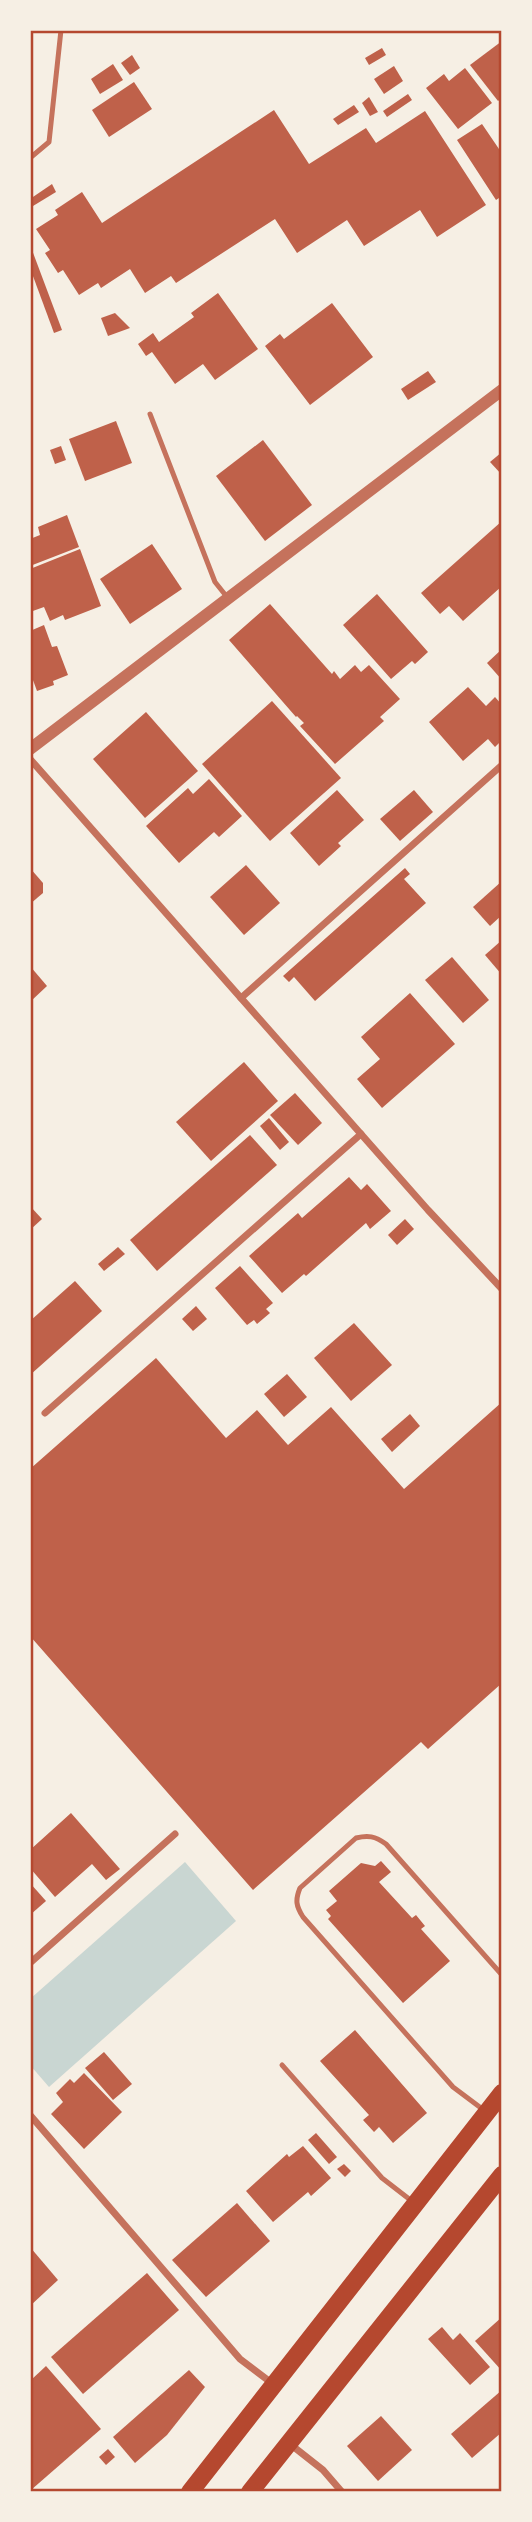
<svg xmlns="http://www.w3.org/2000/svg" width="532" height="2522" font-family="Barlow,sans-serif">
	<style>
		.water { fill: #c9d6d2 }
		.building { fill: #bf614a }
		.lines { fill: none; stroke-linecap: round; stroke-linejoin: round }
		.service { stroke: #c5725c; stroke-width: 5 }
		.minor { stroke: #c5725c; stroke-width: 7 }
		.tertiary { stroke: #c5725c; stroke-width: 12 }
		.primary { stroke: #b5482f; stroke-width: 18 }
		.neatline { fill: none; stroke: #b5482f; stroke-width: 2.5 }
	</style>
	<rect width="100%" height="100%" fill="#f6efe4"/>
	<path class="water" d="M185,1862L236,1921L49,2087L30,2065V1999Z"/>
	<g class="building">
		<path d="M502,41V98L498,101L470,65Z"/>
		<path d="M382,48L386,55L369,65L365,58Z"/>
		<path d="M132,55L140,68L130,75L121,63Z"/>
		<path d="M113,64L123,80L100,94L91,79Z"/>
		<path d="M394,66L403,81L384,94L374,79Z"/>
		<path d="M465,68L492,103L458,129L426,88L444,74L449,81Z"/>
		<path d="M134,82L152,109L109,137L92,110Z"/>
		<path d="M408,94L412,100L387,117L383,111Z"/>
		<path d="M369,97L378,112L370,116L362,103Z"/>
		<path d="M354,105L359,112L338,125L333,119Z"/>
		<path d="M274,110L309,164L366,128L376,143L425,111L486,205L437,237L420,210L364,246L347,220L297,253L275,219L176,283L171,276L145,293L130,269L101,288L98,283L79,295L63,270L58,273L45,253L50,250L36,229L58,215L55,210L82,192L102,223Z"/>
		<path d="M482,124L499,149L502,147V196L496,200L457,140Z"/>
		<path d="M52,184L56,192L33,206L30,199Z"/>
		<path d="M32,250L62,330L54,333L30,268V251Z"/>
		<path d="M218,293L258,349L215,380L203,364L175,384L152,352L146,356L138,344L153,333L159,342L194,317L191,313Z"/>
		<path d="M332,303L373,357L310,405L265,346L280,334L284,339Z"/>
		<path d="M115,313L130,328L108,336L101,318Z"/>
		<path d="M428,371L436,382L408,400L401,389Z"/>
		<path d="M116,421L132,463L85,481L69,439Z"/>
		<path d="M263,440L312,505L265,541L216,476Z"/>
		<path d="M61,446L66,460L55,464L50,450Z"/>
		<path d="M502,452V475L490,462Z"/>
		<path d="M67,515L79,547L30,566V539L40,535L38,527Z"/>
		<path d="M502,521V586L463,621L449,606L440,614L421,593Z"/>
		<path d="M152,544L182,589L130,624L100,579Z"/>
		<path d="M80,549L101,606L65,620L63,615L50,621L44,607L30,612V569Z"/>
		<path d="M377,594L428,652L415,664L412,661L391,679L343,625Z"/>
		<path d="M270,604L332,674L334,671L340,679L355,665L361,672L369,665L400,699L380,717L384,721L335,764L300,726L304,723L297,716L296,717L229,640Z"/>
		<path d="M44,625L52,647L57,646L68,675L53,681L54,685L37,691L30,672V631Z"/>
		<path d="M502,649V680L487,663Z"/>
		<path d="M468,687L486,706L495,697L502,705V740L495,747L488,739L463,761L429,722Z"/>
		<path d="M272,701L341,778L270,841L202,764Z"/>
		<path d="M146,712L198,771L145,818L93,759Z"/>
		<path d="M209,779L242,816L219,837L214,832L179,863L146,826L188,788L193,794Z"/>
		<path d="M337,790L364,820L338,843L341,846L319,866L290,833Z"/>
		<path d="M414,790L433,812L400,841L380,819Z"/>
		<path d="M246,865L280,903L244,935L210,897Z"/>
		<path d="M30,868L43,883V893L30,904Z"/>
		<path d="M405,868L410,874L404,879L426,903L315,1001L294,977L289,982L283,976Z"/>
		<path d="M502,881V915L490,926L473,907Z"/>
		<path d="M502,940V975L485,955Z"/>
		<path d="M452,957L489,1000L463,1023L425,980Z"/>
		<path d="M30,966L47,986L30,1002Z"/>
		<path d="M410,993L455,1044L382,1108L357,1079L380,1059L361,1037Z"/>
		<path d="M244,1062L278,1101L211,1161L176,1122Z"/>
		<path d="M295,1093L322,1123L298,1145L270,1115Z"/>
		<path d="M269,1118L289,1142L280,1150L260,1126Z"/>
		<path d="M250,1135L277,1165L157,1271L130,1240Z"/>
		<path d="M349,1177L361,1190L367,1184L391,1211L370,1229L366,1223L306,1276L304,1274L282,1293L249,1256L298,1213L302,1218Z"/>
		<path d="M30,1206L42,1219L30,1230Z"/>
		<path d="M405,1219L414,1229L397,1245L388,1235Z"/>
		<path d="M118,1247L125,1254L104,1271L98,1264Z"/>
		<path d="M240,1266L273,1303L266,1309L270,1313L257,1324L254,1320L247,1325L215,1288Z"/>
		<path d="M75,1281L102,1311L30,1375V1321Z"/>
		<path d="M196,1306L207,1319L193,1331L182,1319Z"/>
		<path d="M354,1323L392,1365L351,1401L314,1358Z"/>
		<path d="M156,1358L226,1438L257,1410L288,1445L331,1407L404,1489L502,1402V1683L428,1749L421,1742L253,1890L30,1636V1469Z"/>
		<path d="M287,1374L307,1397L284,1417L264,1394Z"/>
		<path d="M410,1414L420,1426L392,1452L381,1439Z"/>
		<path d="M71,1813L120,1869L106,1880L92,1864L55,1897L30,1868V1850Z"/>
		<path d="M381,1861L391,1872L379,1882L412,1918L416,1915L425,1926L421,1929L450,1961L403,2003L328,1919L331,1916L326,1910L337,1901L329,1891L361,1863L375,1866Z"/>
		<path d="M30,1883L46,1901L30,1915Z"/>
		<path d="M355,2030L427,2113L393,2143L379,2127L374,2132L363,2120L369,2115L320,2061Z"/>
		<path d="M104,2052L132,2084L113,2100L85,2068Z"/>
		<path d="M84,2073L122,2112L84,2149L51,2114L63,2102L56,2093L70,2079L74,2083Z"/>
		<path d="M316,2133L337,2157L329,2164L308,2140Z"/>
		<path d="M303,2146L331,2178L311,2196L308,2192L273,2222L246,2191L287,2154L289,2157Z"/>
		<path d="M344,2164L351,2171L345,2177L337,2169Z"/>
		<path d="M237,2203L270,2241L206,2297L172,2260Z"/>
		<path d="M30,2247L58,2280L30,2306Z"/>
		<path d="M147,2273L179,2310L83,2394L51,2357Z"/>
		<path d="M502,2317V2371L475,2341Z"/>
		<path d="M442,2327L453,2340L460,2333L490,2367L470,2385L428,2339Z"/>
		<path d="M46,2366L101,2429L31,2490L30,2381Z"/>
		<path d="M189,2370L205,2387L167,2435L135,2463L113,2437Z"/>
		<path d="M502,2390V2432L472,2458L451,2434Z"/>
		<path d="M381,2416L412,2450L378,2481L347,2446Z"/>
		<path d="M108,2449L115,2457L106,2465L99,2457Z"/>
	</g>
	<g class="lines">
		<g class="service">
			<path d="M30,158L49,142L61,30"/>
			<path d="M150,414L215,582L227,597"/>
			<path d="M282,2065L382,2178L413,2202"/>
			<path d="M485,2111L453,2087L303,1917C296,1906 295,1900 300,1888L356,1838C368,1835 375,1836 386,1844L502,1975"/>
		</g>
		<g class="minor">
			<path d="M30,759L428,1210L502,1289"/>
			<path d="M241,998L502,765"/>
			<path d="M45,1413L361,1134"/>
			<path d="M30,1963L175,1834"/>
			<path d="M30,2115L240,2359L273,2384"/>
			<path d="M290,2444L323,2470L342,2492"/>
		</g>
		<path class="tertiary" d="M30,749L502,390"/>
		<g class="primary">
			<path d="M190,2492L502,2093"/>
			<path d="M250,2492L502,2175"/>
		</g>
	</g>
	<rect width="532" height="2522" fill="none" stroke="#f6efe4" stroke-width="63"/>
	<rect x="32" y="32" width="468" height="2458" class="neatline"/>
</svg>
